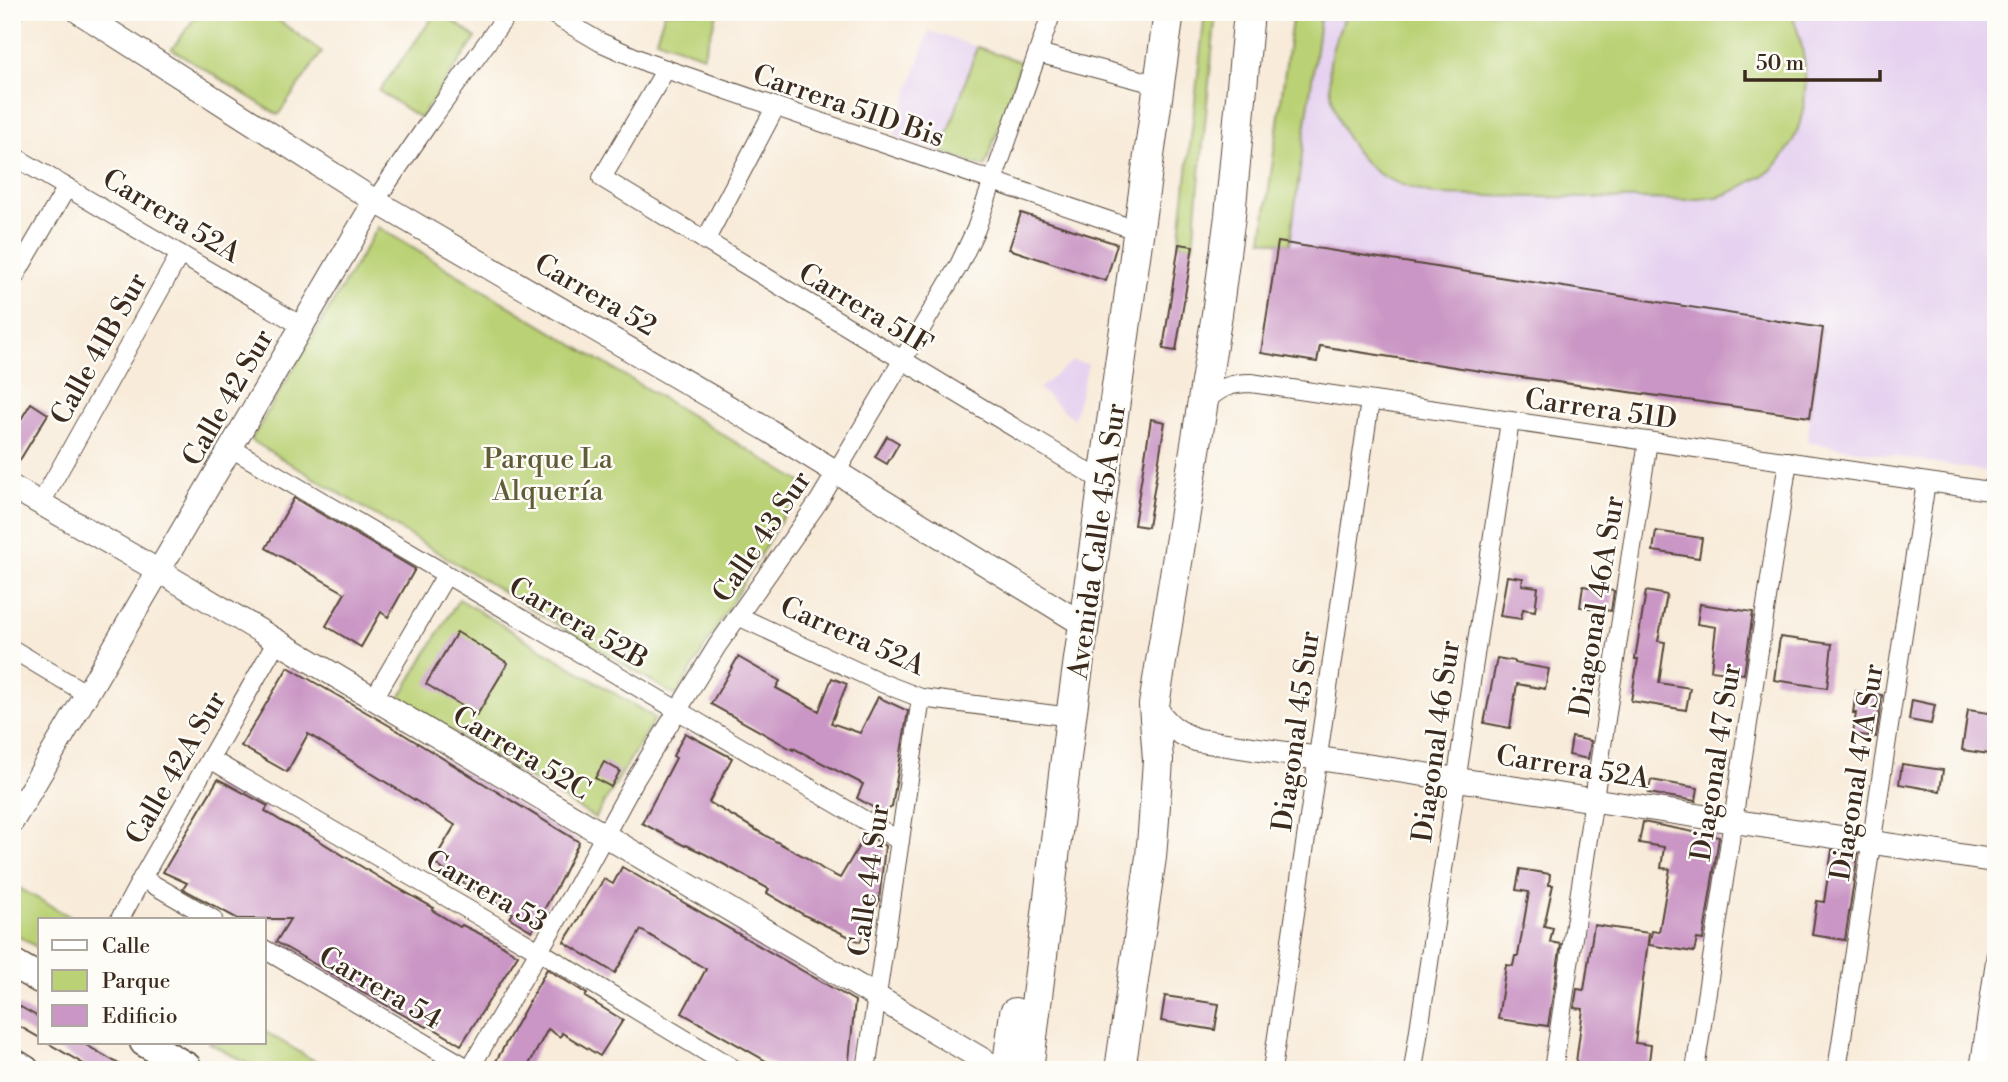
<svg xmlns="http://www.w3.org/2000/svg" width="2008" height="1082" font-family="'Libre Bodoni',serif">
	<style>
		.built { fill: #e6d2f0 }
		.green { fill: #bad175; stroke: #7a7e4a; stroke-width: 2 }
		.building { fill: #ca96c5 }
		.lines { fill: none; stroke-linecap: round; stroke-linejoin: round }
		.minor-casing { stroke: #57473a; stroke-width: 20 }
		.tertiary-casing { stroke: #57473a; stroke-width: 25 }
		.primary-casing { stroke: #57473a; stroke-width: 31 }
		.trunk-casing { stroke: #57473a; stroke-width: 32 }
		.minor { stroke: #fff; stroke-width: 18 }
		.tertiary { stroke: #fff; stroke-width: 23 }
		.primary { stroke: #fff; stroke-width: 28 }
		.trunk { stroke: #fff; stroke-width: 30 }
		.labels { text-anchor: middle; stroke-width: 5; stroke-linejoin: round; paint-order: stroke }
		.street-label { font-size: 28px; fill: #3b2a1e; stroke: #fdfcf7 }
		.park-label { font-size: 28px; fill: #615c38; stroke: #fdfcf7 }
	</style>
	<rect width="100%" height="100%" fill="#fdfcf7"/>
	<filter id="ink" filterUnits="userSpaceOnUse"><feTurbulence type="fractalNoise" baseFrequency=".0143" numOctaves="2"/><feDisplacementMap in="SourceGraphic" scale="14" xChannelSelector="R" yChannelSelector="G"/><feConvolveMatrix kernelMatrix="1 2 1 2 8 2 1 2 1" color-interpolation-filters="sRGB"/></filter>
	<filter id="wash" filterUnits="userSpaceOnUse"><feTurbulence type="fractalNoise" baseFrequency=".00686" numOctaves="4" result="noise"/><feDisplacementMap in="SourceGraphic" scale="28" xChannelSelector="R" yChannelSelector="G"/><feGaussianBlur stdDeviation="1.57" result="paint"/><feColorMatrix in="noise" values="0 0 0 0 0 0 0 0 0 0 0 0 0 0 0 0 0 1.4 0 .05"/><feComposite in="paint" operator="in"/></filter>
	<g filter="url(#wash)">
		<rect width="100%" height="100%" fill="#f8ebd9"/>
		<g class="built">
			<path d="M1321,12H1996V473L1807,442L1822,328L1290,244Z"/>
			<path d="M929,31L977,47L942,152L894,136Z"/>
			<path d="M1072,361L1088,364L1074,419L1039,389Z"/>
		</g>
		<g class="green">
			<path d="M199,12H267L322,52L278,115L172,49Z"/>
			<path d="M437,12H441L476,38L420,118L379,91Z"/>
			<path d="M665,12H718L703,56L656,39Z"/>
			<path d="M1205,12H1216L1193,246L1179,244Z"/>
			<path d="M1293,12H1321L1290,244L1262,240Z"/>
			<path d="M1348,12H1791C1812,62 1814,130 1771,170C1766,175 1758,178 1752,181C1742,187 1729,195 1717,197C1709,198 1699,199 1690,200L1436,195C1415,190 1394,184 1376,172C1345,148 1326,101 1330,62C1332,44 1339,28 1348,12Z"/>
			<path d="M977,47L1021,62L985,167L942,152Z"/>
			<path d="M378,227L803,483L676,696L251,440Z"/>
			<path d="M459,599L655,718L595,818L399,699Z"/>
			<path d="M12,884L74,919H40V949L12,932Z"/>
			<path d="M264,1031L330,1070H260L207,1042H264Z"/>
		</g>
		<g id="blocks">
			<g class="building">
				<path d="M1021,213L1117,244L1106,281L1009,249Z"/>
				<path d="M1278,242L1823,328L1810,417L1506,375L1320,346L1317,362L1261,353Z"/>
				<path d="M1179,244L1193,246L1176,351L1163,349Z"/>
				<path d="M31,403L48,414L12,473V434Z"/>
				<path d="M1151,419L1165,422L1148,527L1134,525Z"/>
				<path d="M887,436L899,443L887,464L875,457Z"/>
				<path d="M294,498L415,569L388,617L381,612L361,647L326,626L345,593L266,548Z"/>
				<path d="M1656,531L1702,538L1699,558L1653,551Z"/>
				<path d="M1507,576L1523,578L1522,585L1538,587L1535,611L1523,609L1521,619L1500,616Z"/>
				<path d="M1583,586L1614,591L1611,611L1580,607Z"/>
				<path d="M1646,591L1667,595L1658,641L1665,642L1659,683L1690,688L1686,710L1631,701L1638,659H1635Z"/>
				<path d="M1700,604L1753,612L1744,674L1711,670L1716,627L1697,624Z"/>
				<path d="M457,632L508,663L477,715L426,684Z"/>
				<path d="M1780,637L1832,644L1827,688L1774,680Z"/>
				<path d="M738,657L780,681L776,688L819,711L832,678L847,684L831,723L860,733L878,697L908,711L892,807L883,813L857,798L863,784L793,748V750L711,704Z"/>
				<path d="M1497,658L1514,661V663L1549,669L1545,689L1517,684L1510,728L1484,723Z"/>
				<path d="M288,667L390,726L579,842L560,881L532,931L510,918L513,913L449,874L433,862L455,825L308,734L287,772L241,746Z"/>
				<path d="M1856,691L1882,695L1876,737L1853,734L1856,713H1853Z"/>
				<path d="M1912,700L1935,705L1931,724L1909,720Z"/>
				<path d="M1968,710L1996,714V755L1962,750Z"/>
				<path d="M685,733L732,758L709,802L775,841L807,858L824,870L840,878L866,834L885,846L879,901L860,942L806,916L767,893L769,889L705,854L686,845L685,846L642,823L676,758L673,756Z"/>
				<path d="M1572,737L1591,741L1588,759L1569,755Z"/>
				<path d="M604,762L620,771L611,787L595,778Z"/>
				<path d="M1902,764L1943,770L1940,791L1899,784Z"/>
				<path d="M218,779L268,806L265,811L283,822L313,837L385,881L434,908L432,910L460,927L462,925L497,942L518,955L461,1045L428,1025L427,1027L409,1018L276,942L290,919H238L183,889L187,883L163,872Z"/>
				<path d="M1651,780L1698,788L1696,801L1648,793Z"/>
				<path d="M1643,822L1719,837L1703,940L1697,939L1694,952L1649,945L1652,931L1659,932L1670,869L1661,868L1664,847L1639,843Z"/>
				<path d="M1832,850L1858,854L1845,940L1812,935L1817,901L1824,902Z"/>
				<path d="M622,867L855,1001L848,1070H782L682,1013L706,969L641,930L615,973L564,942L604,879L613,884Z"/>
				<path d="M1520,869L1550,874L1549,885H1553L1544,926L1553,928L1550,942L1561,944L1548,1026L1498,1019L1506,965L1513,966L1515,956H1518L1529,892L1516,890Z"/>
				<path d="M1594,925L1649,933L1635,1043L1651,1045L1648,1070H1575L1583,1009L1574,1008L1577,989L1584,990Z"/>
				<path d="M547,969L587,994L585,997L623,1020L600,1056L562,1033L560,1037L548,1029L526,1070H507L495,1063Z"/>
				<path d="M1165,996L1219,1004L1215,1030L1161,1021Z"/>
				<path d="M12,1002L40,1018V1038L12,1022Z"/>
				<path d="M46,1042H81L129,1070H94Z"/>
			</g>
		</g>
	</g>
	<g filter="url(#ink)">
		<use href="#blocks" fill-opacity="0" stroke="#57473a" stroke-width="2"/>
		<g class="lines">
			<g class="minor-casing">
				<g id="minor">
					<path d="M549,12L600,42L648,63L1139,231"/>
					<path d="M12,14L14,12"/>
					<path d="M1038,53L1159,85"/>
					<path d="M666,69L602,178L1104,482"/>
					<path d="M12,155L302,326"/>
					<path d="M375,201L428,124L509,12"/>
					<path d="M705,241L775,108"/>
					<path d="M12,281L67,187"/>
					<path d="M1204,403C1219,388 1230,383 1251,383L1996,492"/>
					<path d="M231,448L900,841"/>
					<path d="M41,503L180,254"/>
					<path d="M738,616L882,683L921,698L1071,717"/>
					<path d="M12,649L87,694"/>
					<path d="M374,698L446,575"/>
					<path d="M210,759L539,951L736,1070"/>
					<path d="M142,878L213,919"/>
					<path d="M120,919L142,878L277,641"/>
					<path d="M264,949L471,1070"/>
					<path d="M469,1070L573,893L635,780L717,646L819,501L959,265L976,229L1052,12"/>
					<path d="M866,1070L921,698"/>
					<path d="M1272,1070L1370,401"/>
					<path d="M1413,1070L1510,421"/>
					<path d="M1553,1070L1648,441"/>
					<path d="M1695,1070L1788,461"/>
					<path d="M1837,1070L1926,482"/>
					<path d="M1979,1070L1996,954"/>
				</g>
			</g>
			<g class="tertiary-casing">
				<g id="tertiary">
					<path d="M79,12L375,201L768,430L1084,625"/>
					<path d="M12,487L159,571L1000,1070"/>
					<path d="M1154,705C1165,724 1177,733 1197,740L1996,861"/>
					<path d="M12,822L375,201"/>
				</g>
			</g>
			<g class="primary-casing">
				<g id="primary">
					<path d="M12,963L40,979"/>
					<path d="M144,1042L187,1067"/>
					<path d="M12,1062L25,1070"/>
				</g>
			</g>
			<g class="trunk-casing">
				<g id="trunk">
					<path d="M1007,1070L1015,1013"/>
					<path d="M1028,1070L1071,717L1169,12"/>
					<path d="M1120,1070L1151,857L1154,819L1158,760L1154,705L1217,314L1230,216L1249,12"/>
				</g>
			</g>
			<use href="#minor" class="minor"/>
			<use href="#tertiary" class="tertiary"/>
			<use href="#primary" class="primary"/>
			<use href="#trunk" class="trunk"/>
		</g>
	</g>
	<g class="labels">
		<g class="street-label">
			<text transform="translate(849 105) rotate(19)" y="10">Carrera 51D Bis</text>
			<text transform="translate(172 215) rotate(31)" y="10">Carrera 52A</text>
			<text transform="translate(596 294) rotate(30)" y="10">Carrera 52</text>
			<text transform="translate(866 308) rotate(31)" y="10">Carrera 51F</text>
			<text transform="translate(98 348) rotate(-61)" y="10">Calle 41B Sur</text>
			<text transform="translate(227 397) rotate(-60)" y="10">Calle 42 Sur</text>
			<text transform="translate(1601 408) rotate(8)" y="10">Carrera 51D</text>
			<text transform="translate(761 536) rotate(-56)" y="10">Calle 43 Sur</text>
			<text transform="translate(1096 541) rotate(-82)" y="10">Avenida Calle 45A Sur</text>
			<text transform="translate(1596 606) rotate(-81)" y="10">Diagonal 46A Sur</text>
			<text transform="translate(579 622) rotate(30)" y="10">Carrera 52B</text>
			<text transform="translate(853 635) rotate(24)" y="10">Carrera 52A</text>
			<text transform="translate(1295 731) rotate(-82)" y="10">Diagonal 45 Sur</text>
			<text transform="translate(1435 741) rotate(-82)" y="10">Diagonal 46 Sur</text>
			<text transform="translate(522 752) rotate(31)" y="10">Carrera 52C</text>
			<text transform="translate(1715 762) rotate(-81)" y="10">Diagonal 47 Sur</text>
			<text transform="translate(1573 766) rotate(9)" y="10">Carrera 52A</text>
			<text transform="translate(175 767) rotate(-60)" y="10">Calle 42A Sur</text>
			<text transform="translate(1856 772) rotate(-81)" y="10">Diagonal 47A Sur</text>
			<text transform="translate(868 880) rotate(-82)" y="10">Calle 44 Sur</text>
			<text transform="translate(487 890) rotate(30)" y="10">Carrera 53</text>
			<text transform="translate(381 987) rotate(30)" y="10">Carrera 54</text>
		</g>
		<g class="park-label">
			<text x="548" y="468">Parque La<tspan x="548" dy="32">Alquería</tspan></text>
		</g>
	</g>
	<rect width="2008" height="1082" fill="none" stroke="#fdfcf7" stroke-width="42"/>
	<rect x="38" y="918" width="228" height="126" fill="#fdfcf7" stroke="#afa8a0" stroke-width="2"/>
	<rect x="52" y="940" width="35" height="10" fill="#ffffff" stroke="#afa8a0" stroke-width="2"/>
	<text x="102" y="953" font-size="21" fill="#3b2a1e">Calle</text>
	<rect x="52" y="970" width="35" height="21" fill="#bad175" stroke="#afa8a0" stroke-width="2"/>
	<text x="102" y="988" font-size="21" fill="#3b2a1e">Parque</text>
	<rect x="52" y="1005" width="35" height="21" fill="#ca96c5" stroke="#afa8a0" stroke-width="2"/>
	<text x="102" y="1023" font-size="21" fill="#3b2a1e">Edificio</text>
	<path d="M1745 70v10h135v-10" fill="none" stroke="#3b2a1e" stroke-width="3.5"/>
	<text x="1756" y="70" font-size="21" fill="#3b2a1e" stroke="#fdfcf7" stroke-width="5" paint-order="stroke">50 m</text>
</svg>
